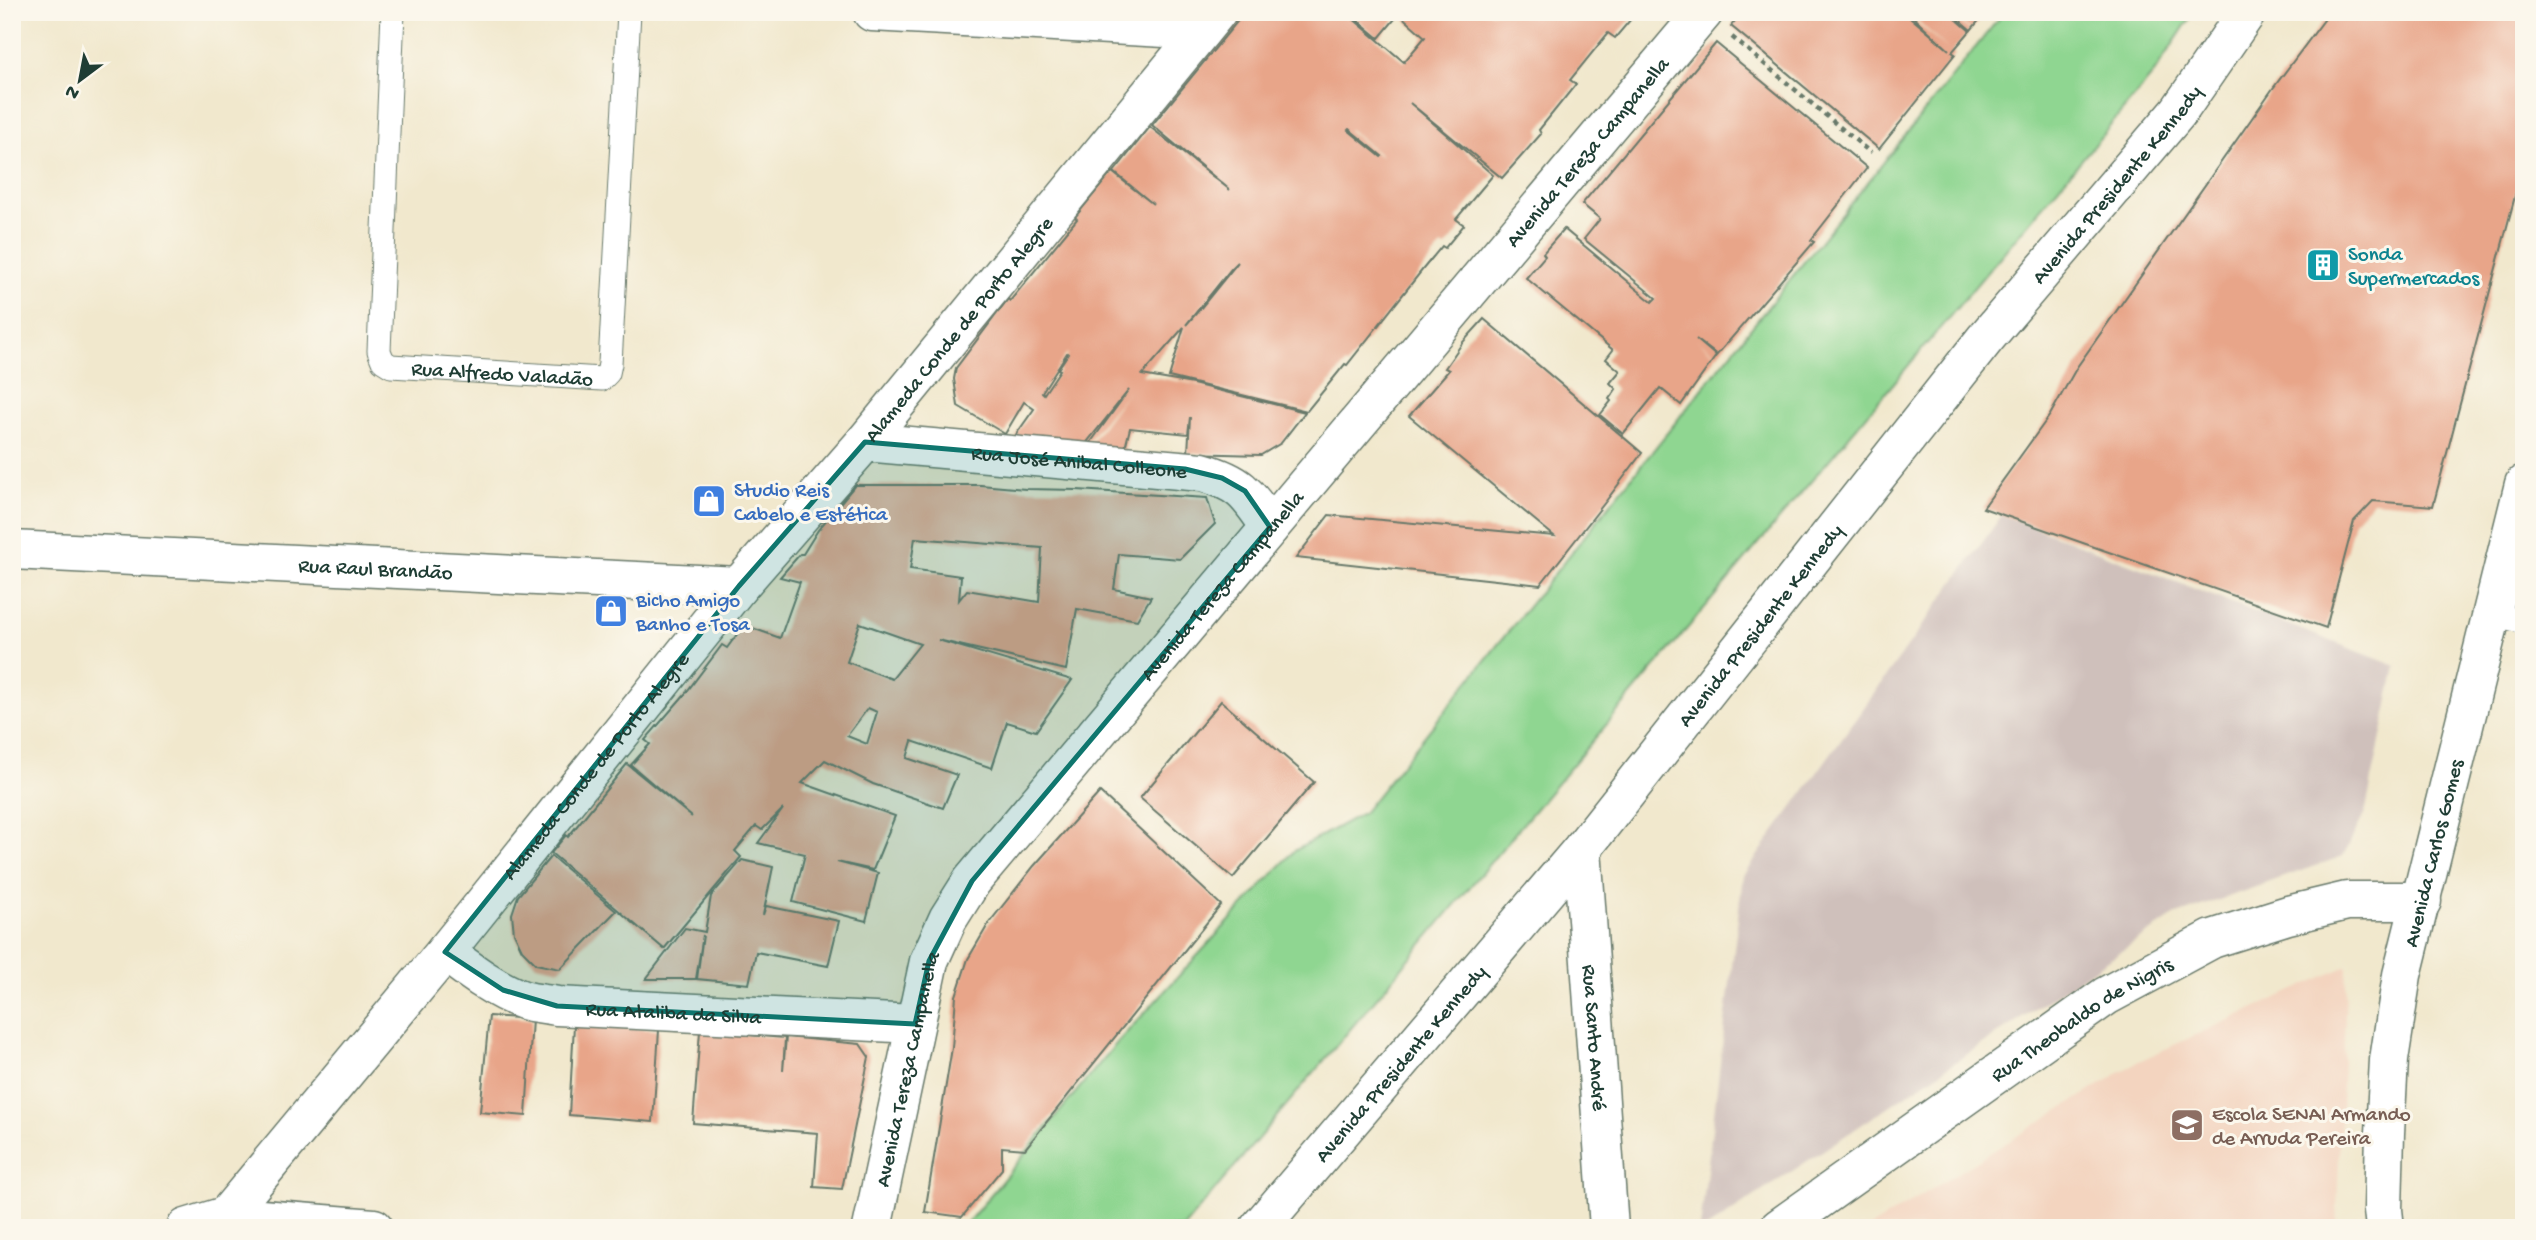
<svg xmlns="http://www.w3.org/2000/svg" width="2536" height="1240" font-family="'Gochi Hand',sans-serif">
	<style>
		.built { fill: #f3d4bf }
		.industrial { fill: #cfc0bb }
		.green { fill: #8fd691; stroke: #578a62; stroke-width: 2 }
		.building { fill: #e8a589; fill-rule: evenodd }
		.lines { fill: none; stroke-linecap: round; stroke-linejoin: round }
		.service-casing { stroke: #68796a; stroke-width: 25 }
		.minor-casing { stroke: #68796a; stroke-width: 41 }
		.tertiary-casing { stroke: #68796a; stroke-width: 41 }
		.secondary-casing { stroke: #68796a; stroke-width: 41 }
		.primary-casing { stroke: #68796a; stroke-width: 41 }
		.path { stroke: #68796a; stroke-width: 4.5; stroke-dasharray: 5 5; stroke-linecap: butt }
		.service { stroke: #fff; stroke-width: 23 }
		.minor { stroke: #fff; stroke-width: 38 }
		.tertiary { stroke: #fff; stroke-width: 38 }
		.secondary { stroke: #fff; stroke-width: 38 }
		.primary { stroke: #fff; stroke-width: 38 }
		.marked { fill: #0f766e; fill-opacity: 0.2; stroke: #0f766e; stroke-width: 5; stroke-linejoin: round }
		.labels { text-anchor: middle; stroke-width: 6; stroke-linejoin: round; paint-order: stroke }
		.street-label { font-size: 21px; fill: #1f3d34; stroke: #fbf7ec }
		.culture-label { font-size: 21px; fill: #0d838f; stroke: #fbf7ec; text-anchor: start }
		.shop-label { font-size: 21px; fill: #366cbe; stroke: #fbf7ec; text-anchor: start }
		.education-label { font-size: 21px; fill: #785e54; stroke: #fbf7ec; text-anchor: start }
	</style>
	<rect width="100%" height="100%" fill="#fbf7ec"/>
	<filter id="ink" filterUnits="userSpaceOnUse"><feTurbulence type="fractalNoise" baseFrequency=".0143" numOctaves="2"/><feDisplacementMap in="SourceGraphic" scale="14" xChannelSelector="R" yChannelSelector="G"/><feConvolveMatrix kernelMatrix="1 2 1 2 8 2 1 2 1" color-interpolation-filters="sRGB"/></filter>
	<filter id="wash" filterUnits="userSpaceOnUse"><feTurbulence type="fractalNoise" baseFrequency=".00686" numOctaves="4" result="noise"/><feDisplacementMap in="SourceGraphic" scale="28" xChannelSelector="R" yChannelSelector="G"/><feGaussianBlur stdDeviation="1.57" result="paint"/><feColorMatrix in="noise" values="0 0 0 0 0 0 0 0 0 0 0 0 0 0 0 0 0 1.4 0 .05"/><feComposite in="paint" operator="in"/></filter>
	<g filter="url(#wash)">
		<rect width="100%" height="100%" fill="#f1e8cd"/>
		<path class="built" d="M2347,966L2336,1228H1869L2137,1062Z"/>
		<path class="industrial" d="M2002,515L2396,666L2365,813L2343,856L2174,916L1707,1228H1700L1743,876Z"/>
		<path class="green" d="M2004,12H2194L2152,76L1183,1228H963L1115,1045L1294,851L1363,813Z"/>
		<g id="blocks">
			<g class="building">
				<path d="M1245,12H1345L1404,62L1425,37L1399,14L1379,38L1348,12H1637L1615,38L1608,33L1570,80L1576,84L1539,130L1541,134L1502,178L1410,103L1493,175L1456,219L1464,225L1445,248L1442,246L1423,269L1347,365L1345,364L1307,411L1169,377L1184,327L1142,375L1193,384L1305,412L1281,443L1261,455L1188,453L1190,417L1188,434L1130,428L1124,452L1088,446L1129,390L1084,446L1015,436L1034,409L1024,402L1005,434L958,406L954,379L956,368L1008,299L1010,301L1077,219L1075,217L1112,172L1153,204L1114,172L1150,127L1230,190L1152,125ZM1349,129L1382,156L1381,157L1348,130ZM1238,262L1200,309L1186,325L1231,269ZM1067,353L1068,354L1058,369L1060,370L1044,394L1042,392Z"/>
				<path d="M1742,12H1904L1949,50L1908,12H1948L1970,31L1952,52L1955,54L1879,149L1731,26Z"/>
				<path d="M1950,12H1986L1971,30Z"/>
				<path d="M2330,12H2524V162L2433,506L2373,501L2354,521L2326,628L1983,508L2050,415L2077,367L2271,91Z"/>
				<path d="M1716,43L1867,168L1811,240L1814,242L1717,355L1696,339L1716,356L1681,405L1660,388L1623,434L1600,415L1611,401L1609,399L1616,389L1610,383L1620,371L1606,359L1613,350L1526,278L1545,256L1543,253L1564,229L1652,302L1656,298L1584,239L1600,219L1582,204Z"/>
				<path d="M1484,319L1642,453L1606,501L1540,585L1296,558L1329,515L1554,536L1409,416L1449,370L1445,368L1463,342Z"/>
				<path d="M855,485H980L1026,489L1077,490L1207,498L1215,524L1180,559L1119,554L1114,589L1151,597L1137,620L1077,609L1066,670L938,640L1072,680L1036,731L1007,722L992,768L912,741L907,758L957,775L943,808L873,784L825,760L802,783L895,816L873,870L837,862L878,873L866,921L793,902L805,854L758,843L783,809L762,830L756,826L735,851L741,857L664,949L551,853L566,835L568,837L627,764L692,817L631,765L650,744L645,740L685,694L722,645L727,648L744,625L780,638L800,582L780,577L800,554H803L818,530ZM915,538L1042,548L1039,602L967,590L959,600L961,576L910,569ZM860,623L920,644L892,679L847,662ZM868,708L877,712L867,744L847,736Z"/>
				<path d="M1221,701L1314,782L1233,878L1140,798Z"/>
				<path d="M1100,792L1221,905L1025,1149L1002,1147V1169L962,1217L925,1212L952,1048L956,996L968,959L989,923L1034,866Z"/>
				<path d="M551,856L616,911L560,969L536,964L522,950L514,933L512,914L518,896Z"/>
				<path d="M742,860L773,867L763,915L766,906L839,921L828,966L756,952L749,984L697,979L703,935L696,979H646L685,928L705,932L711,896Z"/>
				<path d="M489,1016L532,1019L526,1116L480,1112Z"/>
				<path d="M574,1025L659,1030L653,1122L569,1115Z"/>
				<path d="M700,1031L785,1038L783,1071L786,1037L860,1044L869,1057L842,1189L814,1187L818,1133L693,1123Z"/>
			</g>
		</g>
	</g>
	<g filter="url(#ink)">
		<use href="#blocks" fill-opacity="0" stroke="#68796a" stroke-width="2"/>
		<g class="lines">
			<g class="service-casing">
				<g id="service">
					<path id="s1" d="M393,12L379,351L383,361L391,366L602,379L608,373L610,364L629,12"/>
					<path d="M2493,614L2524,622"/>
				</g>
			</g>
			<g class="minor-casing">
				<g id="minor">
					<path d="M872,12L1202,30"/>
					<path id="s2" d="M865,442L1202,472C1242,483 1248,495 1270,527"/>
					<path id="s3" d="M12,550L739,586"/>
					<path id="s4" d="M1582,849L1609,1228"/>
					<path id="s5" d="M445,952C469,970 495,990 523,1000C533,1003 546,1004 557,1006L915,1024"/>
					<path d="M225,1216L374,1228"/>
					<path id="s6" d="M1779,1228L2106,996L2212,939L2288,915L2347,901H2422"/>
				</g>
			</g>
			<g class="tertiary-casing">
				<path id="tertiary" d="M186,1228L225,1216"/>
			</g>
			<g class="secondary-casing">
				<g id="secondary">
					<path id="s7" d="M216,1228L445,952L739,586L865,442L1217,12"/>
					<path id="s8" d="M2385,1228L2383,1210L2385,1133L2389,1060L2402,975L2524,484"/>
				</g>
			</g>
			<g class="primary-casing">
				<g id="primary">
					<path id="s9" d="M872,1228L929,961L948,919L972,881L1704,12"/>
					<path id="s10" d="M1259,1228L1582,849L1985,339L2179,111L2247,12"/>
				</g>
			</g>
			<path class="path" d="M1732,37L1871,153"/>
			<use href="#service" class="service"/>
			<use href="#minor" class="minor"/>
			<use href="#tertiary" class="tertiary"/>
			<use href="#secondary" class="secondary"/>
			<use href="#primary" class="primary"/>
		</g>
	</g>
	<path class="marked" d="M865,442L1185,469L1222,478L1245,491L1270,527L972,881L929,961L915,1024L557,1006L503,990L445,952L739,586Z"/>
	<defs>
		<g id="building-square" transform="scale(1.75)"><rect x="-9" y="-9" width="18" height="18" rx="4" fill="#0f9aa8" stroke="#fbf7ec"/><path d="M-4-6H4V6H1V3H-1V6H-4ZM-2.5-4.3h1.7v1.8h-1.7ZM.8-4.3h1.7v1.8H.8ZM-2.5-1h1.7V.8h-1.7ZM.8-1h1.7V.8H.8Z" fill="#fff"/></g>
		<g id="shop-square" transform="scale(1.75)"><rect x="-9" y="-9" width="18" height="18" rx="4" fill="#3f7fe0" stroke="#fbf7ec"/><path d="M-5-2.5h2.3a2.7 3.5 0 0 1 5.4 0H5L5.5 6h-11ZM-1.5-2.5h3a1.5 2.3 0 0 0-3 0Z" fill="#fff"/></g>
		<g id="university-square" transform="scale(1.75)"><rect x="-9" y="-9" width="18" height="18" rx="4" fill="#8d6e63" stroke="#fbf7ec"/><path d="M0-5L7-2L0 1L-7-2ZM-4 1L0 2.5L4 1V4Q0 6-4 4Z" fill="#fff"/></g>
	</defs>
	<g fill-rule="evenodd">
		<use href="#building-square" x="2323" y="265"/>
		<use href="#shop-square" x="709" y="501"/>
		<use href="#shop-square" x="611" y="611"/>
		<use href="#university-square" x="2187" y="1125"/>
	</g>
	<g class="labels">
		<g class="street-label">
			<text dy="7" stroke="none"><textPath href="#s9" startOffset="1318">Avenida Tereza Campanella</textPath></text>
			<text dy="7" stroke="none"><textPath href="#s10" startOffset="1351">Avenida Presidente Kennedy</textPath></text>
			<text dy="7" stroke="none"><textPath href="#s7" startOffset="1166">Alameda Conde de Porto Alegre</textPath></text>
			<text dy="7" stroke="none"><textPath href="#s1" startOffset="471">Rua Alfredo Valadão</textPath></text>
			<text dy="7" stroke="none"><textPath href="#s2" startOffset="215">Rua José Anibal Colleone</textPath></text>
			<text dy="7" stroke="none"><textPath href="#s3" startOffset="364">Rua Raul Brandão</textPath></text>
			<text dy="7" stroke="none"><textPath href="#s9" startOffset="751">Avenida Tereza Campanella</textPath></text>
			<text dy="7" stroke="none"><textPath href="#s10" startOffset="784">Avenida Presidente Kennedy</textPath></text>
			<text dy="7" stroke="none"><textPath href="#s7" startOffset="598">Alameda Conde de Porto Alegre</textPath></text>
			<text dy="7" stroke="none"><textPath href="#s8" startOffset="380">Avenida Carlos Gomes</textPath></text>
			<text dy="7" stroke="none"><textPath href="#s5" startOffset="243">Rua Ataliba da Silva</textPath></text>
			<text dy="7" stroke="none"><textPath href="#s6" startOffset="368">Rua Theobaldo de Nigris</textPath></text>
			<text dy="7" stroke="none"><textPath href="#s4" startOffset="189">Rua Santo André</textPath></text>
			<text dy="7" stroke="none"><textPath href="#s10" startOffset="217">Avenida Presidente Kennedy</textPath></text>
			<text dy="7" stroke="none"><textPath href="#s9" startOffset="163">Avenida Tereza Campanella</textPath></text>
		</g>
		<g class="culture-label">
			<text x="2348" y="260">Sonda<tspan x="2348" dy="24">Supermercados</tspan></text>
		</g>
		<g class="shop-label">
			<text x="734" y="496">Studio Reis<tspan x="734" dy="24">Cabelo e Estética</tspan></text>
			<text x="636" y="606">Bicho Amigo<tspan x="636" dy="24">Banho e Tosa</tspan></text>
		</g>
		<g class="education-label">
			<text x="2212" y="1120">Escola SENAI Armando<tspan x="2212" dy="24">de Arruda Pereira</tspan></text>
		</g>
	</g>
	<rect width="2536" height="1240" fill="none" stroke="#fbf7ec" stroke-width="42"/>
	<g transform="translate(80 80) rotate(212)" stroke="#fbf7ec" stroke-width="5" paint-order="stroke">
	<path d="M0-5L12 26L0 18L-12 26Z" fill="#1f3d34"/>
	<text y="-10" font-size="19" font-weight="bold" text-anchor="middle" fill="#1f3d34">N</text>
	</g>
</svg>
